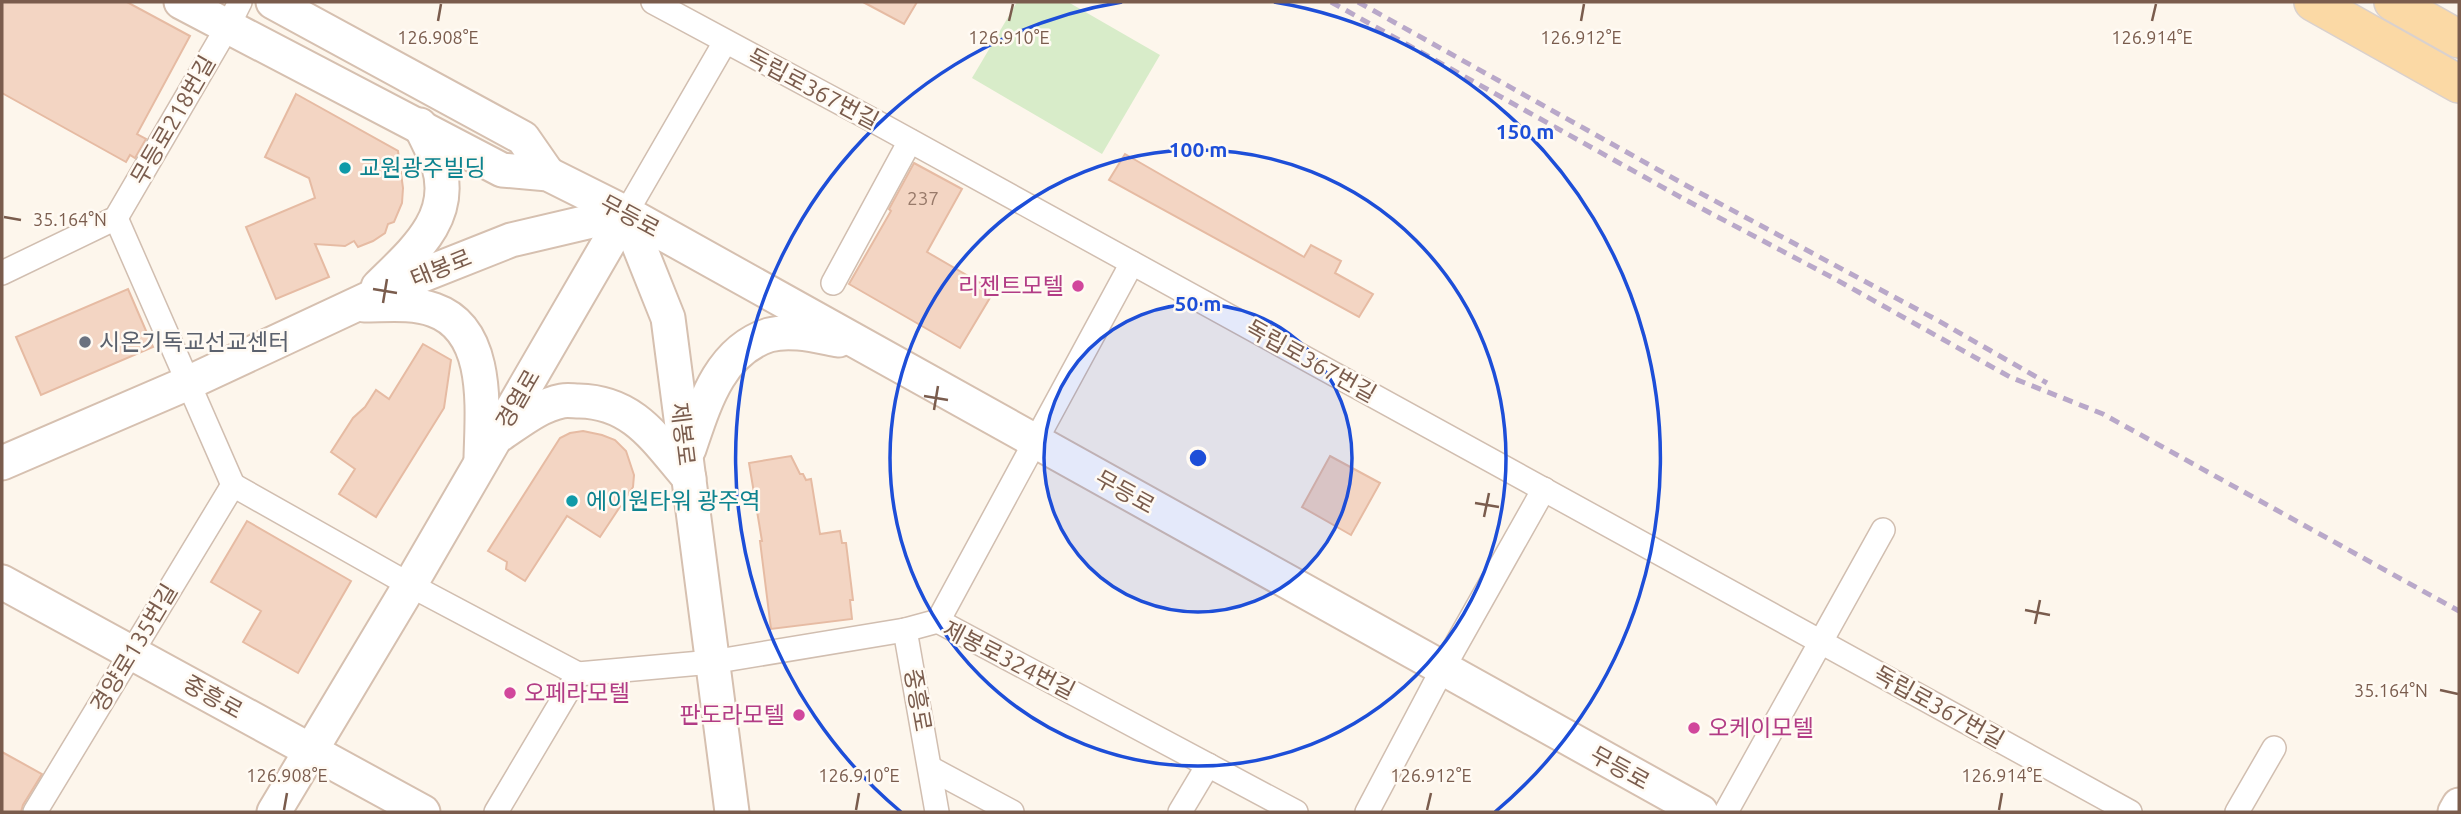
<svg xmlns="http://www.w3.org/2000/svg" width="2461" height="814" font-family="Ubuntu,'Noto Sans KR',sans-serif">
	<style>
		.green { fill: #d8ecc9 }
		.building { fill: #f3d5c3; stroke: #e6bba3; stroke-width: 2 }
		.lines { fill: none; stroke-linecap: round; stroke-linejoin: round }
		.street-casing { stroke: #d1beb0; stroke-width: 26 }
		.secondary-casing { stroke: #d6c0b0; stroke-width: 37 }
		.primary-casing { stroke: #dad1cd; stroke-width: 40 }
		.street { stroke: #fff; stroke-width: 23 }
		.secondary { stroke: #fff; stroke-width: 33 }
		.primary { stroke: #fbd9a5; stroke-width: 37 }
		.rail { stroke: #b9a8c9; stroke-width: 5; stroke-dasharray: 10 7; stroke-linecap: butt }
		.ticks { fill: none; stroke: #7a5c4d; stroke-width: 2.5 }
		.ring { fill: none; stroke: #1d4ed8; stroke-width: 3.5 }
		.culture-dot { fill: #0f9aa8; stroke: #fffaf3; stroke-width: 2.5 }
		.hotel-dot { fill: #d1479c; stroke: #fffaf3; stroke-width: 2.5 }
		.worship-dot { fill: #6b7280; stroke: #fffaf3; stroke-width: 2.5 }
		.labels { text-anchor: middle; stroke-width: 5; stroke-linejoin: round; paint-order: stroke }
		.number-label { font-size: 19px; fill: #987a6a }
		.street-label { font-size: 23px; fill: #7a5c4d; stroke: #fffaf3 }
		.culture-label { font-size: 23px; fill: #0d838f; stroke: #fffaf3; text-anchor: start }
		.hotel-label { font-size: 23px; fill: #b23c85; stroke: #fffaf3; text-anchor: end }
		.worship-label { font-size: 23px; fill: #5b616d; stroke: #fffaf3; text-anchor: start }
		.ticks-label { font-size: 18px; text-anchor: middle; fill: #7a5c4d; stroke: #fffaf3; stroke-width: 5; stroke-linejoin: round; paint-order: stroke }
		.centre { fill: #1d4ed8; stroke: #fffaf3; stroke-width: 3.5 }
		.ring-label { font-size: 21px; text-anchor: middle; font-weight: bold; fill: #1d4ed8; stroke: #fffaf3; stroke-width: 5; stroke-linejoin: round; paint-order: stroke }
	</style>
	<rect width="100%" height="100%" fill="#fdf6ec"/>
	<path class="green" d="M1017,2H1068L1160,55L1102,154L972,78Z"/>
	<g class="building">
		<path d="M2,2H127L190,36L137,134L146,139L135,158L130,155L126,162L2,93Z"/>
		<path d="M863,2H917L904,24Z"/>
		<path d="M296,94L398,151L403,188L402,203L394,222L388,224L385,233L373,241L358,247L354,241L345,246L315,244L329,277L276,299L246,227L315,198L309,178L265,157Z"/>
		<path d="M1125,154L1304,257L1311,245L1341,261L1335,273L1373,294L1359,317L1109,180Z"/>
		<path d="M914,163L962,189L927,252L994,291L960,348L849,284L891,211L889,209Z"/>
		<path d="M128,289L153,347L41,395L16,337Z"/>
		<path d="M423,344L451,360L444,408L376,517L339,494L355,469L331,452L353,418L365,407L376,390L389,399Z"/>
		<path d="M583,431L602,435L615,440L626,451L634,475L633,487L600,537L567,516L525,581L506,569L507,562L488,551L560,438L570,433Z"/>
		<path d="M791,456L800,474H803L806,480L811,479L820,534L840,531L842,543H846L853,600H850L852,619L771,629L760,541H762L749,463Z"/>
		<path d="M1330,456L1380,483L1351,535L1302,507Z"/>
		<path d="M247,521L351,581L298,673L243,642L261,611L211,582Z"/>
		<path d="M2,752L42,774L23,805L21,812H2Z"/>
	</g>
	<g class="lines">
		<g class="street-casing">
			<g id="street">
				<path d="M653,2L876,122L2130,812"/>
				<path d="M626,213L725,42"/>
				<path d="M116,218L233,485"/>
				<path d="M2,273L116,218L228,26L240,2"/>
				<path d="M833,283L910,141"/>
				<path d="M233,485L410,585L578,674"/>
				<path d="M938,621L1132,263"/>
				<path d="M905,630L937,812"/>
				<path d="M578,674L712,662L905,630L938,621L1296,812"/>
				<path d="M930,768L1012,812"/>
				<path d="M35,812L233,485"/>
				<path d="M496,812L578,674"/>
				<path d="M1180,812L1208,765"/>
				<path d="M1367,812L1442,670L1544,489"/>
				<path d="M1726,812L1883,530"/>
				<path d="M2237,812L2274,748"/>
			</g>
		</g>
		<g class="secondary-casing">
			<g id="secondary">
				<path d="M181,2L502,170L548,174L626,213L1701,812"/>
				<path d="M273,2L523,138L548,174"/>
				<path d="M626,213L668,318L732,812"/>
				<path d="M378,287C412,253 456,218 438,164C433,151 426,138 420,125"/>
				<path d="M364,305C387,305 412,302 434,310C491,330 482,411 481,458"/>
				<path d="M501,434C519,422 540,405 562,401C567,400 574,401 579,401C634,402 656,440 689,478"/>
				<path d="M689,449C704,405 719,351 769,335C791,329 817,336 839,340"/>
				<path d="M2,463L188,383L400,284L511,240L626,213"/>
				<path d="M2,582L423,812"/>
				<path d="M274,812L410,585L626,213"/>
				<path d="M2455,812L2459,805"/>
			</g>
		</g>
		<g class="primary-casing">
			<g id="primary">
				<path d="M2313,2L2459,84"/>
				<path d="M2393,2L2459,39"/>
			</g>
		</g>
		<use href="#street" class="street"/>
		<use href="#secondary" class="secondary"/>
		<use href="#primary" class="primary"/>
		<g class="rail">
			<path d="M1331,2L1682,198L1837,280L2010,377L2103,414L2459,611"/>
			<path d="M1358,2L1689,187L1937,320L2047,383"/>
		</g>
	</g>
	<path class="ticks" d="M438,21L441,4M1009,21L1013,4M1581,21L1584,4M2152,21L2156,4M4,217L21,220M373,289L397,293M383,303L387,279M924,396L948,400M934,410L938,386M1475,503L1499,507M1484,517L1489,493M2025,610L2050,615M2035,624L2040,600M2440,690L2458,694M284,810L287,793M856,810L859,793M1427,810L1431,793M1999,810L2002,793"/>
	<circle cx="1198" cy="458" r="154" fill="#1d4ed8" fill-opacity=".12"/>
	<g class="ring">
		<circle cx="1198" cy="458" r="154"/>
		<circle cx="1198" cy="458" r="308"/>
		<path d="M901 812A462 462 0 0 1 1122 2M1274 2A462 462 0 0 1 1495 812"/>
	</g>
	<g class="culture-dot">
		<circle cx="345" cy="168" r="7"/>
		<circle cx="572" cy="501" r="7"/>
	</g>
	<g class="hotel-dot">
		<circle cx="1078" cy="286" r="7"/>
		<circle cx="510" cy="693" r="7"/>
		<circle cx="799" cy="715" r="7"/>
		<circle cx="1694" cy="728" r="7"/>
	</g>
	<circle class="worship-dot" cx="85" cy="342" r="7"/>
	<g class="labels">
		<g class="number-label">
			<text x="923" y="205">237</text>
		</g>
		<g class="street-label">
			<text transform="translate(813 89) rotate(28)" y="8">독립로367번길</text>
			<text transform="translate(173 120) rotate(-60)" y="8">무등로218번길</text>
			<text transform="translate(630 216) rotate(28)" y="8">무등로</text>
			<text transform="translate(441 268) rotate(-22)" y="8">태봉로</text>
			<text transform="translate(1311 361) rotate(29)" y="8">독립로367번길</text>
			<text transform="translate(518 399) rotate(-60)" y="8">경열로</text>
			<text transform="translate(683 434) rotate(83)" y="8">제봉로</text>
			<text transform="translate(1125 492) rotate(29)" y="8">무등로</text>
			<text transform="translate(134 648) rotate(-59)" y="8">경양로135번길</text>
			<text transform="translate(1009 660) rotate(27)" y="8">제봉로324번길</text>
			<text transform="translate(213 697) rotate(29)" y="8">중흥로</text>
			<text transform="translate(918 700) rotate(80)" y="8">중흥로</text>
			<text transform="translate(1939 707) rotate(29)" y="8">독립로367번길</text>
			<text transform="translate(1620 768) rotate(29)" y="8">무등로</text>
		</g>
		<g class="culture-label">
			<text x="359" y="176">교원광주빌딩</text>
			<text x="586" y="509">에이원타워 광주역</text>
		</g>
		<g class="hotel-label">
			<text x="1064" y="294">리젠트모텔</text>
			<text x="524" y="701" text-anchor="start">오페라모텔</text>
			<text x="785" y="723">판도라모텔</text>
			<text x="1708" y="736" text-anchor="start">오케이모텔</text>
		</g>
		<g class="worship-label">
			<text x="99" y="350">시온기독교선교센터</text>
		</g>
	</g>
	<g class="ticks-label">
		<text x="438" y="44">126.908°E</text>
		<text x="1009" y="44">126.910°E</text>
		<text x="1581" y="44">126.912°E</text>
		<text x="2152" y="44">126.914°E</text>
		<text x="70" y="226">35.164°N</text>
		<text x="2391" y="697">35.164°N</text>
		<text x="287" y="782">126.908°E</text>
		<text x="859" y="782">126.910°E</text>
		<text x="1431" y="782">126.912°E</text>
		<text x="2002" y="782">126.914°E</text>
	</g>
	<circle cx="1198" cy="458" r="10" class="centre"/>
	<g class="ring-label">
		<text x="1525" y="139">150 m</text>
		<text x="1198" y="157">100 m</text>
		<text x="1198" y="311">50 m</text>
	</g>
	<rect width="2461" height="814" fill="none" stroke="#7a5c4d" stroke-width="7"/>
</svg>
